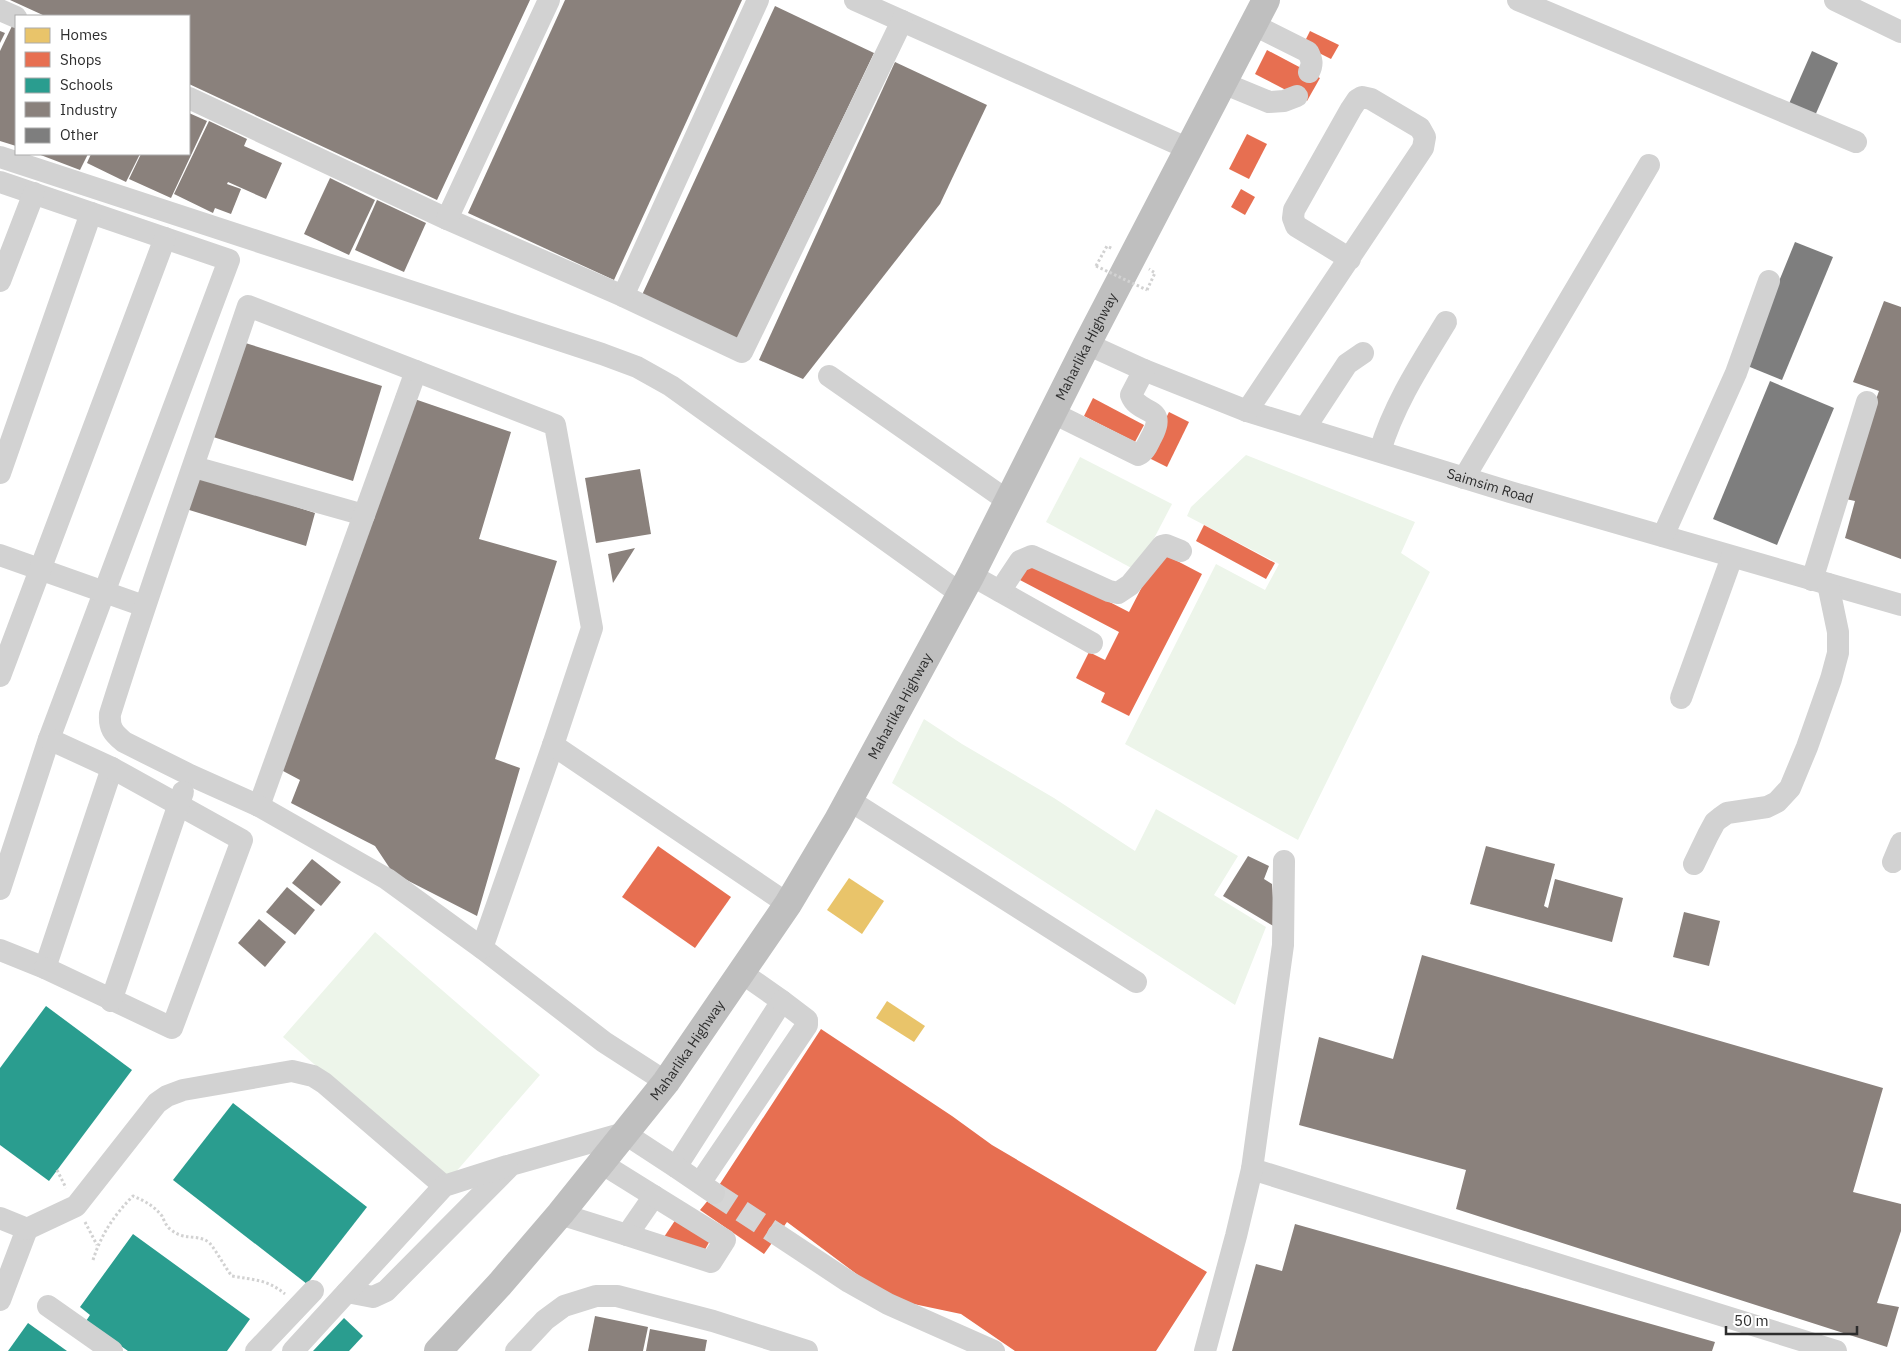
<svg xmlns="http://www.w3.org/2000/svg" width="1901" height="1351" font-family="'IBM Plex Sans',sans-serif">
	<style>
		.green { fill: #edf5ea }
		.homes { fill: #e9c46a }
		.shops { fill: #e76f51 }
		.schools { fill: #2a9d8f }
		.industry { fill: #8a817c }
		.building { fill: #7e7e7e }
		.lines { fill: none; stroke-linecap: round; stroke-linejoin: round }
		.minor-tunnel { stroke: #d5d5d5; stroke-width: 22; stroke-dasharray: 22 11; stroke-linecap: butt }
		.path { stroke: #d2d2d2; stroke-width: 3; stroke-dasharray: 2.5 2.5; stroke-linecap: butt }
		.minor { stroke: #d2d2d2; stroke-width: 22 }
		.highway { stroke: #bfbfbf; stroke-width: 28 }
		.path-bridge { stroke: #d2d2d2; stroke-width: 3; stroke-dasharray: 2.5 2.5; stroke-linecap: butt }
		.labels { text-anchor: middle; stroke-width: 5; stroke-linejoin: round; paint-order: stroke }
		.street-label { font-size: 14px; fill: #2d2d2d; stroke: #fff }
	</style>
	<rect width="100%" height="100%" fill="#fff"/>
	<g class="green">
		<path d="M1246,455L1415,522L1401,553L1430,572L1298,840L1125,744L1216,564L1265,590L1279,564L1187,516L1191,507Z"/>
		<path d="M1080,457L1172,504L1137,571L1046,522Z"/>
		<path d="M924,719L962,744L1054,798L1135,851L1156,809L1238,856L1214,895L1266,927L1235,1005L892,783Z"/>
		<path d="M375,932L540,1075L448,1181L283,1037Z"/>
	</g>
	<g class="homes">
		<path d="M849,878L884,901L862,934L827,910Z"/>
		<path d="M887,1001L925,1026L914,1042L876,1018Z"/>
	</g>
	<g class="shops">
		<path d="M1310,31L1339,45L1331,59L1303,45Z"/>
		<path d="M1267,50L1320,78L1307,101L1255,74Z"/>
		<path d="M1247,134L1267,144L1249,179L1229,169Z"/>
		<path d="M1241,189L1255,197L1245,215L1231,207Z"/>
		<path d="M1093,398L1144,425L1135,442L1084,416Z"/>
		<path d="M1169,412L1189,422L1167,467L1147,457Z"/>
		<path d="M1204,525L1275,563L1266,579L1196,541Z"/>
		<path d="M1160,552L1202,574L1129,716L1101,702L1105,693L1076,678L1089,652L1105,660L1119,632L1018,579L1028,560L1129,612Z"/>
		<path d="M658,846L731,897L695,948L622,897Z"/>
		<path d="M821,1029L952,1116L992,1145L1207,1272L1156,1351H1015L961,1314L890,1299L787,1222L764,1254L700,1210L714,1193Z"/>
		<path d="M678,1216L712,1237L702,1255L662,1240Z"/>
	</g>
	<g class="schools">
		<path d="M46,1006L132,1070L49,1181L0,1145V1068Z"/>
		<path d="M233,1103L367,1207L307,1284L173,1180Z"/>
		<path d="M133,1234L250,1319L227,1351H128L86,1321L90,1315L80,1307Z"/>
		<path d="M344,1318L363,1336L349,1351H313Z"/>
		<path d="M28,1323L67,1351H8Z"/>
	</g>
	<g class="industry">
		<path d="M10,0H530L437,200L189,84V16H45Z"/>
		<path d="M565,0H742L614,280L468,213Z"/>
		<path d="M775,6L874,53L737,339L642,295Z"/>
		<path d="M12,26L16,28V146L0,141V51Z"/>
		<path d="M0,31L5,33L0,43Z"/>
		<path d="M895,62L987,105L940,204L803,379L759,360Z"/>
		<path d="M189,113L207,121L171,198L129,179L141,154H189Z"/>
		<path d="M209,121L247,139L244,146L282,163L266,199L228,182L227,184L241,189L231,214L215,208L213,213L174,194Z"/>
		<path d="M38,154H88L80,170Z"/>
		<path d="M91,154H140L126,182L87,163Z"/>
		<path d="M330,178L375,200L349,255L304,234Z"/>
		<path d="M377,200L426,223L404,272L355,250Z"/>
		<path d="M1884,301L1901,307V559L1845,538L1855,501L1841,498L1879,391L1853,382Z"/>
		<path d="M239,341L382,386L353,481L210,436Z"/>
		<path d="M397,393L511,432L479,539L557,561L495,759L520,768L477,916L393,873L375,846L291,803L300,780L268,763Z"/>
		<path d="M640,469L651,534L596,543L585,478Z"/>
		<path d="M197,474L315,513L306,546L186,509Z"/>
		<path d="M635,548L613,583L608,554Z"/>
		<path d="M1486,846L1555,864L1544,906L1548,908L1555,879L1623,898L1612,942L1470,904Z"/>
		<path d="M1248,856L1269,866L1264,879L1272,884L1275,927L1223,896Z"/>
		<path d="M312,859L341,882L321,906L292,883Z"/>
		<path d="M287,887L315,910L295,935L266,912Z"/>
		<path d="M1684,912L1720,921L1709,966L1673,957Z"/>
		<path d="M259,919L286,942L265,967L238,943Z"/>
		<path d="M1422,955L1883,1088L1853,1192L1901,1204V1231L1877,1303L1899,1307L1887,1347L1456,1209L1466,1170L1299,1125L1319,1037L1393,1059Z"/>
		<path d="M1295,1224L1715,1342L1712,1351H1232L1256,1264L1282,1271Z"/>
		<path d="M595,1316L648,1327L643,1351H588Z"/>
		<path d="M650,1329L707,1340L705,1351H646Z"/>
	</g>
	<g class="building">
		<path d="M1812,51L1838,63L1814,118L1788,106Z"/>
		<path d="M1795,242L1833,257L1782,380L1745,365Z"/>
		<path d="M1770,381L1834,408L1777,545L1713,519Z"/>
	</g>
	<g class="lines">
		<path class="minor-tunnel" d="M714,1193L778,1235"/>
		<g class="path">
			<path d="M1096,266L1107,246L1113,249"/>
			<path d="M1147,290L1155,273L1149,269"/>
			<path d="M57,1170L66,1188"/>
			<path d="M85,1222L97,1245"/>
			<path d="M93,1260C101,1235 114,1215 133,1196C145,1201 154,1206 162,1216C164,1220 166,1226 170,1229C184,1241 194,1234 207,1241C213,1244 225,1268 232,1276C253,1280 267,1279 285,1294"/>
		</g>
		<g class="minor">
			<path d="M855,0L1189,149"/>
			<path d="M1518,0L1856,142"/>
			<path d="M1835,0L1901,32"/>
			<path d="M0,10L16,17"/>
			<path d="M1254,25L1308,52C1312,60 1313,64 1309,72"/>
			<path d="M1223,83L1269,102L1284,101L1297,96"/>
			<path d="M189,98L447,219L623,296L742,352L902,21"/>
			<path d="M0,157L602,354L637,367L671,386L961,594"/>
			<path d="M0,182L229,260L49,739L0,889"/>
			<path d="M447,219L549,0"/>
			<path d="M0,281L34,193"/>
			<path d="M623,296L758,0"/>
			<path id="s1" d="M1087,344L1144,370L1247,411L1510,492L1901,605"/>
			<path d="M829,376L1008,501"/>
			<path d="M1247,411L1423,148L1425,137L1420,128L1371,99L1362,97L1357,100L1351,109L1294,210L1293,218L1296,226L1350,259"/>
			<path d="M1053,413L1138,455C1146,451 1148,443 1152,436C1168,405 1139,416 1131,395L1144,370"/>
			<path d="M1305,428L1347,364L1363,353"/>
			<path d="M1380,451C1394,404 1421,363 1446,322"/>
			<path d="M194,467L364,515"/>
			<path d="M0,473L91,213"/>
			<path d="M1464,478L1649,165"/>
			<path d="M1663,536L1736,373L1769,281"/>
			<path d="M0,555L144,606"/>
			<path d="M971,575L1092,643"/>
			<path d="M1812,580L1867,402"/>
			<path d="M1000,591L1020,561L1032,556L1109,591L1118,593L1130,585L1162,546L1166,545L1181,551"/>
			<path d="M0,676L165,238"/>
			<path d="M1681,698L1732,557"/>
			<path d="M553,745L482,948L604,1042L666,1082"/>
			<path d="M849,800L1136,982"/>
			<path d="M259,806L416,371"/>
			<path d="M1893,862L1901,843"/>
			<path d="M1694,864L1708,835L1715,822L1720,818L1727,813L1767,807L1777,802L1790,788L1807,747L1831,679L1838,653V632L1828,584"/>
			<path d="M482,948L387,879L259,806L190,775L124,742C113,733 109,728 110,714C153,577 202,442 248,306L555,425L592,628L553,745L788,904"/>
			<path d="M0,950L45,968L112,768"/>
			<path d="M45,968L172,1028L242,840L112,768L49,739"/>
			<path d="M111,1001L183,792"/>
			<path d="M676,1167L782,1001L742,973"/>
			<path d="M1252,1169L1836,1351"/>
			<path d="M700,1183L807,1025V1020L782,1001"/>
			<path d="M560,1214L627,1235L654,1196L601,1163"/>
			<path d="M0,1218L27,1229L0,1300"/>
			<path d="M27,1229L76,1206L157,1103L167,1096L183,1090L292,1071L313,1076L324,1083L444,1186"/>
			<path d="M627,1235L711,1262L725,1240L654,1196"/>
			<path d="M778,1235L849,1282L888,1304L994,1351"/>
			<path d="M347,1292L373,1297L386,1291L511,1165L624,1133L676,1167L714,1193"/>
			<path d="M48,1306L112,1351"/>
			<path d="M256,1351L313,1291"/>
			<path d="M293,1351L444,1186L507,1166"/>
			<path d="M516,1351L545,1320L564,1306L596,1296H617L713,1321L807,1351"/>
			<path d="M1205,1351L1236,1236L1252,1169L1283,945L1284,861"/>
		</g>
		<path class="highway" id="s2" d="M438,1351L500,1284L560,1214L666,1082L788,904L838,820L971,575L1087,344L1266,0"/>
		<path class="path-bridge" d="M1096,266L1147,290"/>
	</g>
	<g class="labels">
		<g class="street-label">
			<text dy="5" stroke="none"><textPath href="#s2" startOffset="1201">Maharlika Highway</textPath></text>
			<text dy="5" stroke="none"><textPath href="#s1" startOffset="428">Saimsim Road</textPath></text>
			<text dy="5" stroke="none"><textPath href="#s2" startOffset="796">Maharlika Highway</textPath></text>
			<text dy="5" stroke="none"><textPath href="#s2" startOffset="391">Maharlika Highway</textPath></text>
		</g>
	</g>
	<rect x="15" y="15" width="175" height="140" fill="#ffffff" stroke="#ababab"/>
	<rect x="25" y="28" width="25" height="15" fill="#e9c46a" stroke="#ababab"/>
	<text x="60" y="40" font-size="15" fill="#2d2d2d">Homes</text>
	<rect x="25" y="52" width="25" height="15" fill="#e76f51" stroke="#ababab"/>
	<text x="60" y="65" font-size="15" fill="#2d2d2d">Shops</text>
	<rect x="25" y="78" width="25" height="15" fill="#2a9d8f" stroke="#ababab"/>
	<text x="60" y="90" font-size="15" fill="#2d2d2d">Schools</text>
	<rect x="25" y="102" width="25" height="15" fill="#8a817c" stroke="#ababab"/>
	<text x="60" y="115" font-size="15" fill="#2d2d2d">Industry</text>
	<rect x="25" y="128" width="25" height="15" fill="#7e7e7e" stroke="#ababab"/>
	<text x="60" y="140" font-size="15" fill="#2d2d2d">Other</text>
	<path d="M1726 1326v8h131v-8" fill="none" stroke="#2d2d2d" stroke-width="2.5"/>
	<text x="1734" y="1326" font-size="15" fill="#2d2d2d" stroke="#ffffff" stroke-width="4" paint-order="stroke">50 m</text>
</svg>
